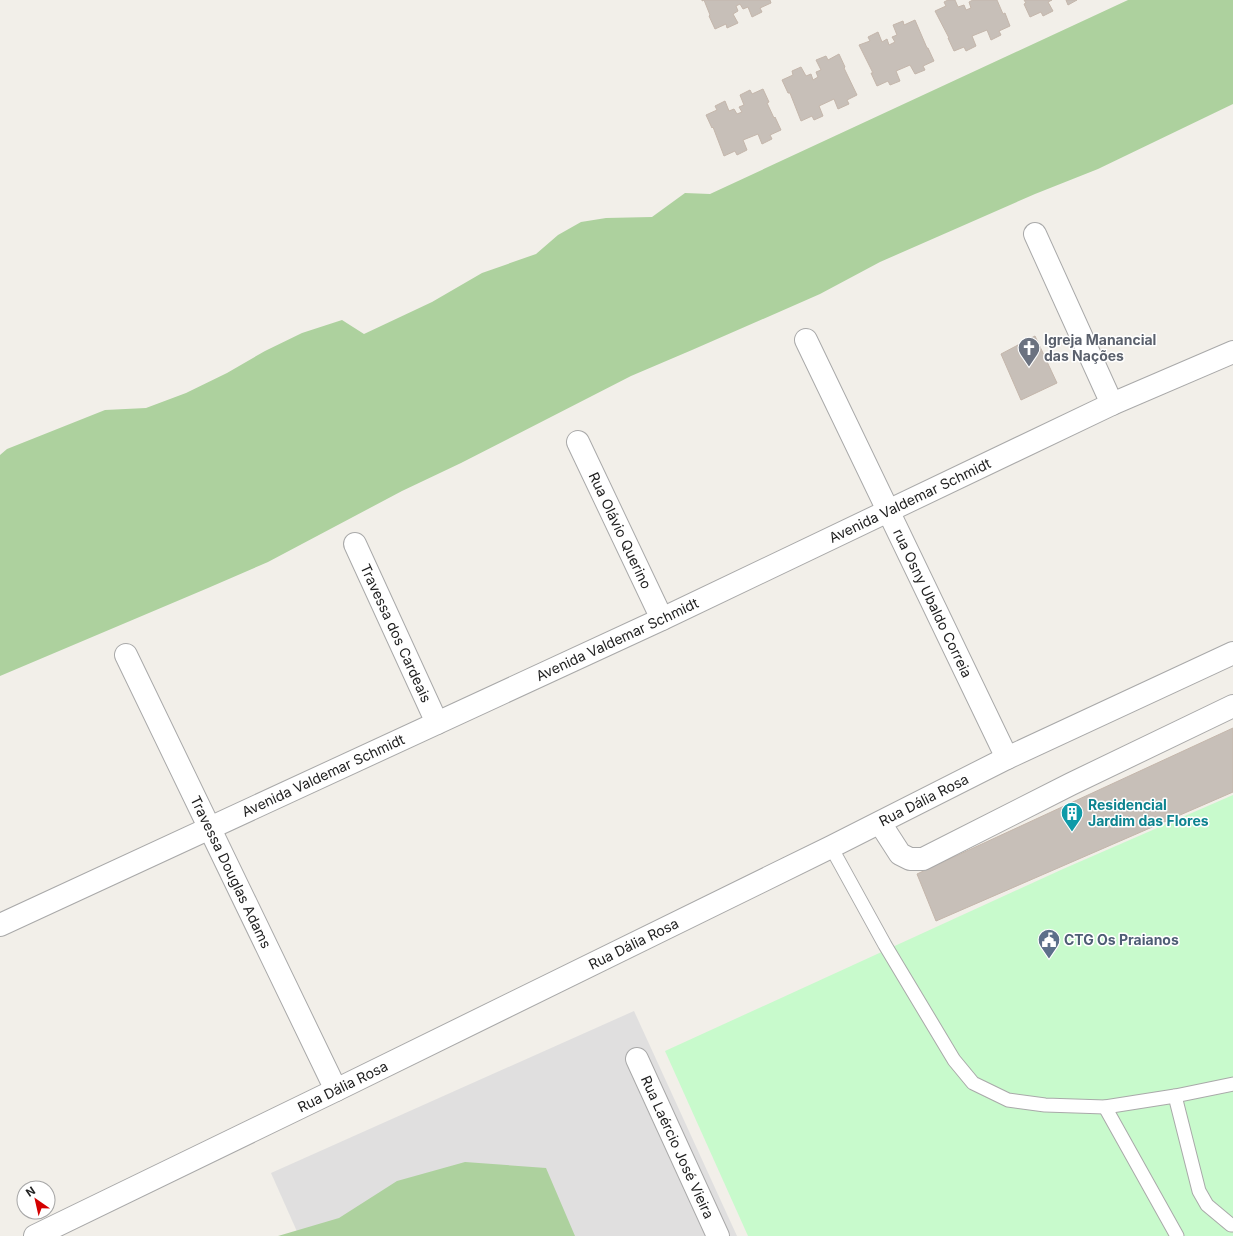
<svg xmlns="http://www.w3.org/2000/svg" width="1233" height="1236" font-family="Inter,sans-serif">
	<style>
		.residential { fill: #e0dfdf }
		.forest { fill: #add19e }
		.park { fill: #c8facc }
		.building { fill: #c7bfb8; stroke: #c4b6ab }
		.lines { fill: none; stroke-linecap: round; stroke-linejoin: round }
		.lane-casing { stroke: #a9a9a9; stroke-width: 15 }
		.street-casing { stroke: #a9a9a9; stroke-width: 24 }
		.lane { stroke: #fff; stroke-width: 13 }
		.street { stroke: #fff; stroke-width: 22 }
		.labels { text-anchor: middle; stroke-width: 3; stroke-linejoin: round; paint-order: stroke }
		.worship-label { font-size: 14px; font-weight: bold; fill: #5b616d; stroke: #fff; text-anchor: start }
		.street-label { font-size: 14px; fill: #222; stroke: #fff }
		.culture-label { font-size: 14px; font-weight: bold; fill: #0d838f; stroke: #fff; text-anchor: start }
		.service-label { font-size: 14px; font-weight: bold; fill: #4e5e75; stroke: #fff; text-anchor: start }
	</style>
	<rect width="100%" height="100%" fill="#f2efe9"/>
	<path class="residential" d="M634,1011L737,1236H299L271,1173Z"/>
	<g class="forest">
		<path d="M1128,0H1233V104L1098,169L1035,194L880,262L820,294L692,350L631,376L461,463L402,491L268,562L208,588L0,676V455L7,449L105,410L146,408L186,393L227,373L265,351L302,333L342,320L364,334L432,302L482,273L536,254L558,235L581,222L606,218L652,217L685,193L710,194Z"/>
		<path d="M465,1162L546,1168L575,1236H278L339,1218L397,1181Z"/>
	</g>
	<path class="park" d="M1233,795V1236H748L665,1051L1063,869Z"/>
	<g class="building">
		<path d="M702,0H770L771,3L760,8L762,12L752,17L748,7L743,9L740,4L736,6L738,11L733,14L738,23L727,28L726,24L715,29L709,16L710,15L704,0L702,1Z"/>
		<path d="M948,0H955L958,7L964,5L966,10L971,8L969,2L973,0H997L1003,14L1005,13L1010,26L999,31L1001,35L991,40L987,30L972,36L976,46L966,51L964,47L954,51L948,38H949L935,11L946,6L944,2Z"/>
		<path d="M1024,0H1052L1048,2L1053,11L1043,16L1041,12L1030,17L1024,4L1026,3Z"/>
		<path d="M1066,0H1077L1068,5Z"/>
		<path d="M915,20L927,48H928L934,61L923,66L925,70L915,74L910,65L896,71L900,81L890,85L888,81L877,86L871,73H873L859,45L870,41L868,37L878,32L882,42L887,39L889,45L895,42L892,37L897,35L893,25L903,21L904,25Z"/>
		<path d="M839,54L845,67L844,68L857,95L847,100L849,104L838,109L834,99L819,106L823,116L814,120L812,116L801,121L790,93H788L782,80L793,75L792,71L801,67L806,76L811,74L813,80L818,77L816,72L821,70L816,60L826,56L828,60Z"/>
		<path d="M763,89L769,102L767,103L774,118L775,117L781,130L770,135L772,139L762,144L758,134L743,140L747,150L737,155L735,151L724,156L713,127L712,128L706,115L717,110L715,106L725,101L729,111L734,109L737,114L742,112L739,107L744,105L740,95L750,90L752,94Z"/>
		<path d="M1035,336L1057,383L1021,400L1001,354Z"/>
		<path d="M1233,728V792L936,921L917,874Z"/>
	</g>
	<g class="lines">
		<g class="lane-casing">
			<g id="lane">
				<path d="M831,847L885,945L954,1060L973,1083L1008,1100L1045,1105L1105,1107L1175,1096L1233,1084"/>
				<path d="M1175,1096L1199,1191L1207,1205L1231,1225H1233"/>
				<path d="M1105,1107L1177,1236"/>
			</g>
		</g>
		<g class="street-casing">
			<g id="street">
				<path d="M1035,234L1112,404"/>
				<path id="s1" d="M806,340L1007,758"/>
				<path id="s2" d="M578,442L662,619"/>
				<path id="s3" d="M355,544L437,723"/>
				<path id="s4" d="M126,655L336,1090"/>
				<path d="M880,823L900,854L910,859H923L1071,784L1233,706"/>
				<path id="s5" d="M0,925L662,619L1112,404L1233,352"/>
				<path id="s6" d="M637,1059L718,1236"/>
				<path id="s7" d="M35,1236L336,1090L831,847L1007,758L1233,653"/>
			</g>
		</g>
		<use href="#lane" class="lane"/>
		<use href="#street" class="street"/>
	</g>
	<defs>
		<g id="church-pin" transform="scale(1.15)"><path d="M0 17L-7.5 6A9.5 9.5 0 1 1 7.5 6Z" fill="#6b7280" stroke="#fff"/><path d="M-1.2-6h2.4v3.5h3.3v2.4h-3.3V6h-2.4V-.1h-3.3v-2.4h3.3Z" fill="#fff"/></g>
		<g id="building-pin" transform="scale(1.15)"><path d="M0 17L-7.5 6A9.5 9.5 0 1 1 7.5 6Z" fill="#0f9aa8" stroke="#fff"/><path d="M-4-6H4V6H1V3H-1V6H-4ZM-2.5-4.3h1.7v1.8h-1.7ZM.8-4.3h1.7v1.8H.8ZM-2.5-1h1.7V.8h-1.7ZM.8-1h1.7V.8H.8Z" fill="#fff"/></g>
		<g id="civic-pin" transform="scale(1.15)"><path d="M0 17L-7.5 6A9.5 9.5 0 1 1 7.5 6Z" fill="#5c6f8a" stroke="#fff"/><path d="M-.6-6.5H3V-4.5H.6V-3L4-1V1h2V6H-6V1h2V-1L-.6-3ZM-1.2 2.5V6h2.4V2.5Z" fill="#fff"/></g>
	</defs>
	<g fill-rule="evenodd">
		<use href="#church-pin" x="1029" y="348"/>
		<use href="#building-pin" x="1072" y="813"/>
		<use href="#civic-pin" x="1049" y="940"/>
	</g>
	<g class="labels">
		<g class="worship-label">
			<text x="1044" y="345">Igreja Manancial<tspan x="1044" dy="16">das Nações</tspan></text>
		</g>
		<g class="street-label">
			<text dy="5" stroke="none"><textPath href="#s5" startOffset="1004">Avenida Valdemar Schmidt</textPath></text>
			<text dy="5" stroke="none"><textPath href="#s2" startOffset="98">Rua Olávio Querino</textPath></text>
			<text dy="5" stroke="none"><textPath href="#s1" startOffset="292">rua Osny Ubaldo Correia</textPath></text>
			<text dy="5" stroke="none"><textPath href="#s3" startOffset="98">Travessa dos Cardeais</textPath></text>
			<text dy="5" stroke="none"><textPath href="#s5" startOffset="680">Avenida Valdemar Schmidt</textPath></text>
			<text dy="5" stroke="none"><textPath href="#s5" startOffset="356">Avenida Valdemar Schmidt</textPath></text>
			<text dy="5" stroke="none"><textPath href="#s7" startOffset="990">Rua Dália Rosa</textPath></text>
			<text dy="5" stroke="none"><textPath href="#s4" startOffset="241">Travessa Douglas Adams</textPath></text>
			<text dy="5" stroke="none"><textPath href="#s7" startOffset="666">Rua Dália Rosa</textPath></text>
			<text dy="5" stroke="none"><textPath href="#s7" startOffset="342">Rua Dália Rosa</textPath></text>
			<text dy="5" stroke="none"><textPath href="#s6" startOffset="97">Rua Laércio José Vieira</textPath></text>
		</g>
		<g class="culture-label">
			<text x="1088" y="810">Residencial<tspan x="1088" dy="16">Jardim das Flores</tspan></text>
		</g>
		<g class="service-label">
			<text x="1064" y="945">CTG Os Praianos</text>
		</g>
	</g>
	<g transform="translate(36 1200) rotate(326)"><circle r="19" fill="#ffffff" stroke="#a7a7a7"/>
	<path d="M0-3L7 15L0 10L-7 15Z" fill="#d40000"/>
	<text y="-6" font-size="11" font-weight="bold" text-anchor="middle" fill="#222222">N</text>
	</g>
</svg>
